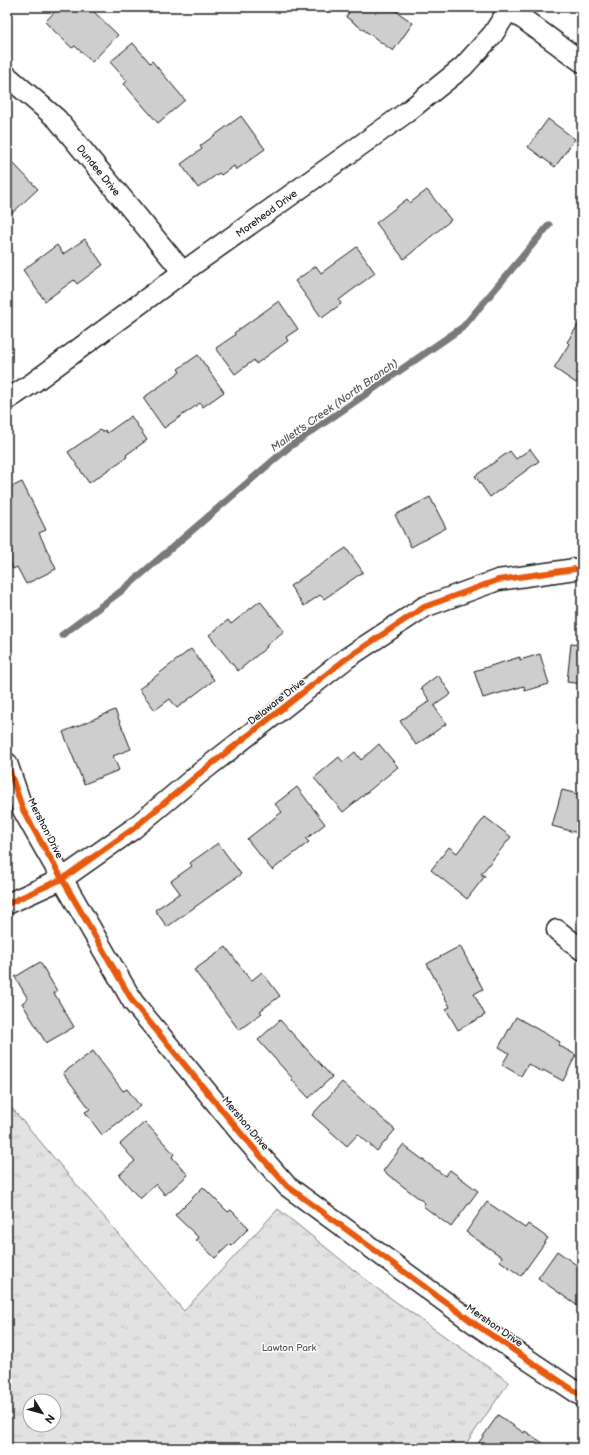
<svg xmlns="http://www.w3.org/2000/svg" width="589" height="1455" font-family="'Balsamiq Sans',sans-serif">
	<style>
		.grass { fill: url(#grass-tufts); stroke: #7f7f7f; fill-rule: evenodd }
		.lines { fill: none; stroke-linecap: round; stroke-linejoin: round }
		.stream { stroke: #7a7a7a; stroke-width: 7 }
		.building { fill: #cecece; stroke: #1c1c1c }
		.minor-casing { stroke: #1c1c1c; stroke-width: 23 }
		.minor { stroke: #fff; stroke-width: 20 }
		.cycleway-casing { stroke: #fff; stroke-width: 8 }
		.cycleway { stroke: #e8590c; stroke-width: 6 }
		.labels { text-anchor: middle; stroke-width: 3; stroke-linejoin: round; paint-order: stroke }
		.street-label { font-size: 10px; fill: #1c1c1c; stroke: #fff }
		.park-label { font-size: 10px; fill: #575757; stroke: #fff }
		.water-label { font-size: 11px; font-style: italic; fill: #5a5a5a; stroke: #fff }
	</style>
	<defs>
		<pattern id="grass-tufts" width="24" height="20" patternUnits="userSpaceOnUse"><rect width="24" height="20" fill="#e2e2e2"/><path d="M3 7l-1-3M5 7V3M7 7l1-3M15 17l-1-3M17 17v-4M19 17l1-3" fill="none" stroke="#c1c1c1"/></pattern>
	</defs>
	<rect width="100%" height="100%" fill="#fff"/>
	<filter id="ink" filterUnits="userSpaceOnUse"><feTurbulence type="fractalNoise" baseFrequency=".025" numOctaves="2"/><feDisplacementMap in="SourceGraphic" scale="8" xChannelSelector="R" yChannelSelector="G"/><feConvolveMatrix kernelMatrix="1 2 1 2 8 2 1 2 1" color-interpolation-filters="sRGB"/></filter>
	<g filter="url(#ink)">
		<path class="grass" d="M10,1106L184,1311L278,1209L375,1287L509,1382L463,1448H7V1107ZM30,1401H54V1425H30Z"/>
		<g class="lines">
			<path class="stream" d="M62,635L124,589L289,447L463,327L549,225"/>
		</g>
		<g class="building">
			<path d="M59,7H93L91,9L118,35L92,62L75,46L72,48L45,22Z"/>
			<path d="M308,7H318L314,12Z"/>
			<path d="M353,7H395L393,9L413,23L393,51L346,17Z"/>
			<path d="M133,43L150,63L152,61L185,100L158,123L124,84L127,81L110,62Z"/>
			<path d="M241,116L265,149L236,170L234,166L221,175L219,173L198,188L181,164L202,149L200,146Z"/>
			<path d="M548,119L575,139L555,167L528,147Z"/>
			<path d="M7,160L11,164L12,162L38,189L8,217Z"/>
			<path d="M427,190L451,220L404,259L376,223L407,199L410,203Z"/>
			<path d="M85,239L103,265L77,284L74,280L45,301L23,270L57,245L63,254Z"/>
			<path d="M357,247L375,273L339,300L341,304L322,318L295,281L316,266L321,273Z"/>
			<path d="M279,301L298,329L286,337L288,341L256,364L254,360L235,374L216,348L235,335L234,333Z"/>
			<path d="M582,319V374L576,383L554,368L569,344L567,342Z"/>
			<path d="M198,355L224,392L203,407L200,403L164,428L143,398L180,372L178,369Z"/>
			<path d="M131,416L147,440L126,455L127,457L89,483L68,452L100,430L102,432L105,430L107,433Z"/>
			<path d="M530,449L539,461L490,497L475,476L510,451L516,459Z"/>
			<path d="M22,482L46,530L39,533L56,569L26,584L17,567L13,569L7,556V489Z"/>
			<path d="M430,497L446,528L411,547L395,515Z"/>
			<path d="M346,548L363,572L324,599L320,595L304,606L290,586Z"/>
			<path d="M260,601L284,631L266,646L267,647L238,671L209,635L228,620L231,624Z"/>
			<path d="M571,644L582,645V684L567,682Z"/>
			<path d="M191,649L214,680L177,708L170,699L155,710L139,689Z"/>
			<path d="M540,654L549,684L525,691L524,686L483,698L474,671L520,657V660Z"/>
			<path d="M438,675L451,694L434,706L446,724L416,745L400,721L430,701L421,688Z"/>
			<path d="M115,710L131,749L113,756L119,770L84,784L63,732Z"/>
			<path d="M379,744L398,767L343,812L314,778L339,757L343,762L355,752L361,760Z"/>
			<path d="M297,787L325,824L306,839L309,842L272,870L247,839L282,812L275,804Z"/>
			<path d="M562,790L582,795V834L552,826Z"/>
			<path d="M485,817L511,837L481,874L485,876L467,899L431,870L449,847L457,853Z"/>
			<path d="M218,843L241,874L167,927L155,910L180,893L171,881L192,866L190,863Z"/>
			<path d="M460,946L483,989L474,994L485,1015L458,1030L446,1009L450,1007L427,964Z"/>
			<path d="M226,947L251,981L262,972L280,996L260,1011L262,1013L239,1030L194,970Z"/>
			<path d="M40,962L57,991L54,993L74,1027L46,1043L22,1003L28,999L15,977Z"/>
			<path d="M516,1017L560,1042L558,1045L576,1055L563,1081L543,1070L542,1072L528,1064L521,1076L502,1065L509,1053L499,1047Z"/>
			<path d="M280,1020L332,1077L309,1098L292,1080L293,1079L258,1040Z"/>
			<path d="M93,1051L123,1091L127,1089L140,1106L102,1135L85,1112L90,1109L63,1073Z"/>
			<path d="M342,1082L395,1130L377,1151L358,1134L347,1146L312,1115Z"/>
			<path d="M582,1082V1091L578,1088Z"/>
			<path d="M145,1122L174,1154L172,1157L188,1175L165,1195L156,1184L140,1199L119,1175L135,1161L120,1144Z"/>
			<path d="M403,1145L445,1176L450,1170L478,1191L451,1227L423,1206L425,1203L383,1171Z"/>
			<path d="M203,1187L228,1212L231,1210L249,1228L231,1246L230,1244L215,1258L196,1240L199,1238L175,1215Z"/>
			<path d="M487,1202L525,1228L528,1224L548,1238L521,1276L500,1261L502,1257L466,1232Z"/>
			<path d="M557,1251L582,1269V1309L538,1278Z"/>
			<path d="M498,1415L524,1433L525,1431L550,1448H475Z"/>
		</g>
		<g class="lines">
			<g class="minor-casing">
				<g id="minor">
					<path d="M507,7L582,62"/>
					<path d="M7,76L57,119L183,272"/>
					<path d="M7,400L34,382L183,272L407,112L463,67L493,34L509,9"/>
					<path d="M7,763L23,810L45,849L133,1002L244,1137L287,1186L478,1326L582,1396"/>
					<path d="M7,904L62,879L133,829L200,773L347,658L424,607L498,580L582,568"/>
					<path d="M557,930L582,950"/>
				</g>
			</g>
			<use href="#minor" class="minor"/>
			<g class="cycleway-casing">
				<g id="cycleway">
					<path d="M7,763L23,810L45,849L133,1002L244,1137L287,1186L478,1326L582,1396"/>
					<path d="M7,904L62,879L133,829L200,773L347,658L424,607L498,580L582,568"/>
				</g>
			</g>
			<use href="#cycleway" class="cycleway"/>
		</g>
	</g>
	<g class="labels">
		<g class="street-label">
			<text transform="translate(99 170) rotate(51)" y="4">Dundee Drive</text>
			<text transform="translate(266 213) rotate(-36)" y="4">Morehead Drive</text>
			<text transform="translate(276 701) rotate(-38)" y="4">Delaware Drive</text>
			<text transform="translate(46 828) rotate(63)" y="4">Mershon Drive</text>
			<text transform="translate(246 1123) rotate(50)" y="4">Mershon Drive</text>
			<text transform="translate(495 1325) rotate(35)" y="4">Mershon Drive</text>
		</g>
		<g class="park-label">
			<text x="289" y="1351">Lawton Park</text>
		</g>
		<g class="water-label">
			<text transform="translate(334 405) rotate(-35)" y="4">Mallett's Creek (North Branch)</text>
		</g>
	</g>
	<rect width="589" height="1455" fill="none" stroke="#fff" stroke-width="24"/>
	<rect x="12" y="12" width="565" height="1431" fill="none" stroke="#1c1c1c" stroke-width="1.5" filter="url(#ink)"/>
	<g transform="translate(42 1413) rotate(127)"><circle r="19" fill="#ffffff" stroke="#a4a4a4"/>
	<path d="M0-3L7 15L0 10L-7 15Z" fill="#1c1c1c"/>
	<text y="-6" font-size="11" font-weight="bold" text-anchor="middle" fill="#1c1c1c">N</text>
	</g>
</svg>
